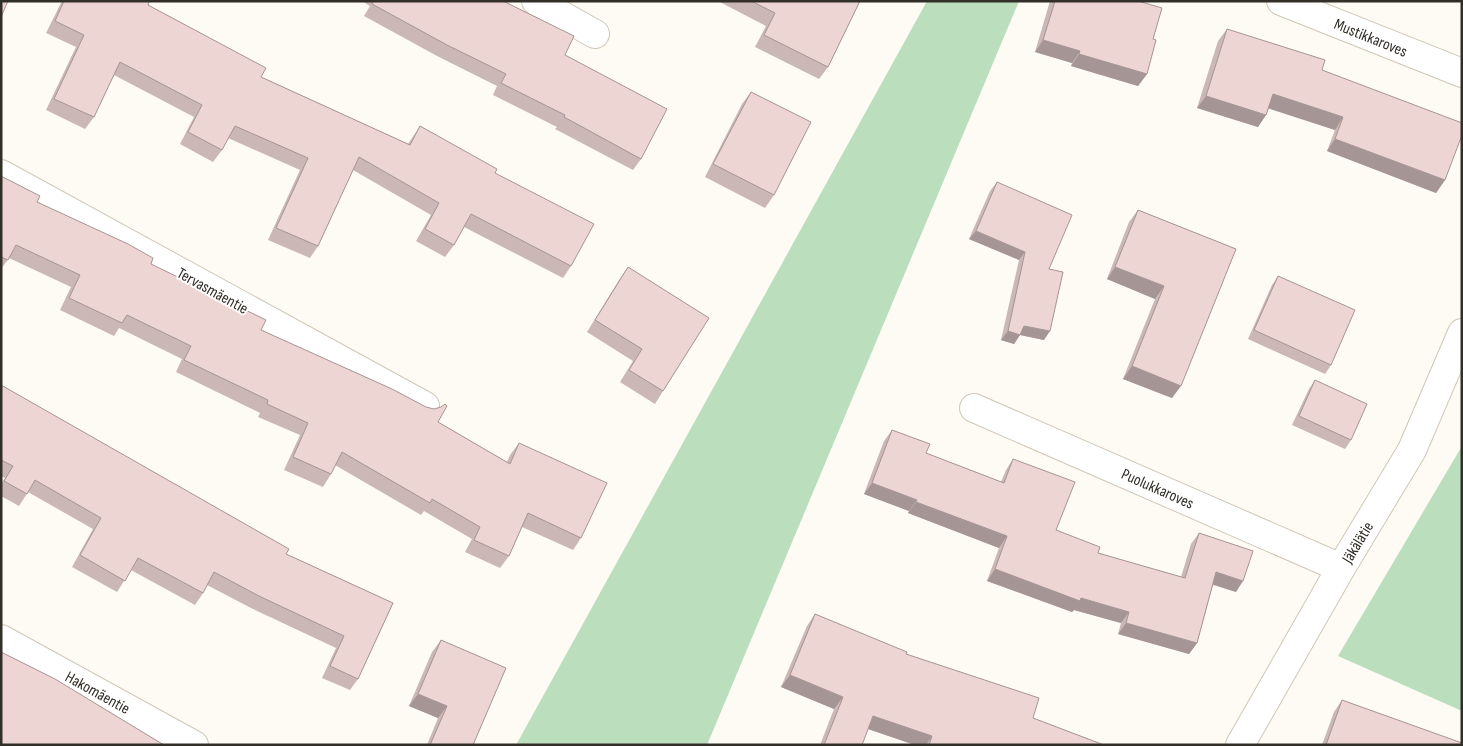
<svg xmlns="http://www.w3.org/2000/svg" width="1463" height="746" font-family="'Sofia Sans Condensed',sans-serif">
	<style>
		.green { fill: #bbdebd }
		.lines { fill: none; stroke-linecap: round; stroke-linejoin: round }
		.street-casing { stroke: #d0c8b7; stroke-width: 30 }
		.street { stroke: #fff; stroke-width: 28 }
		.wall { fill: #cbb7b5 }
		.shaded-wall { fill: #a59594 }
		.building { fill: #ecd5d3; stroke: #a59594 }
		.labels { text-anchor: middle; stroke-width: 4; stroke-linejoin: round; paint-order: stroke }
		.street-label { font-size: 16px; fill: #322e28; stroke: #fff }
	</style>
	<rect width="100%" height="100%" fill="#fefbf4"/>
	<g class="green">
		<path d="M927,1H1019L707,745H516Z"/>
		<path d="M1462,446V711L1338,656Z"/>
	</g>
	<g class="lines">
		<g class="street-casing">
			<g id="street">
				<path d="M536,1L595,34"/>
				<path d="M1281,1L1462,73"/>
				<path d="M1,174L425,406"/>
				<path d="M974,408L1341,568"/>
				<path d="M1,639L194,745"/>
				<path d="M1240,745L1341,568L1412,450L1462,333"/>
			</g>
		</g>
		<use href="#street" class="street"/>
	</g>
	<g class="wall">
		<path d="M62,1H148V5L261,77L408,144L420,126L495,173L571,266L563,278L464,227L454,245L445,257L416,241L431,215L353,170L318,246L310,258L268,240L300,170L228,138L222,150L213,162L180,144L194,117L114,75L94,117L85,129L46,110L76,47L46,33Z"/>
		<path d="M362,1H503L565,55L641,159L633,170L555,129L557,127L493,95L497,86L439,57L364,16L370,6Z"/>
		<path d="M718,1H860L828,67L819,79L755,47L766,26Z"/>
		<path d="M1050,1H1138L1153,39L1147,74L1138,86L1071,66L1072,63L1035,52Z"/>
		<path d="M1227,29L1322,70L1445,180L1436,193L1327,151L1335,130L1269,108L1266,115L1258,127L1197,108L1218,41Z"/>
		<path d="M751,92L774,195L765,208L705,177L742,104Z"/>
		<path d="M1,176L37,202L151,264L261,330L438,422L507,462L510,455L519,443L581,538L573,550L522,527L509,556L500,568L465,552L472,539L424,511L421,515L335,465L331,474L323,487L284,470L300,435L258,417L260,413L176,372L182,359L119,328L114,336L60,310L71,287L9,258L1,269Z"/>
		<path d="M997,182L1049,269L1044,340L1020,335L1014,344L1001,340L1019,260L969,239L990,191Z"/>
		<path d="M1138,210L1236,249L1172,398L1123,379L1155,299L1107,279L1129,222Z"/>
		<path d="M628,267L663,391L655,404L620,382L633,361L587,332L619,280Z"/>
		<path d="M1278,276L1331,365L1325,374L1248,339L1272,285Z"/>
		<path d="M1315,380L1351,440L1345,449L1292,425L1309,389Z"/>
		<path d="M1,385L286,554L393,603L358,679L350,690L322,678L336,648L251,608L207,585L203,593L195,605L131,570L117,592L72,567L93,529L28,492L19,506L1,496V484L5,478L1,476Z"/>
		<path d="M892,430L926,453L1001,482L1006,470L1013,459L1056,530L1098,553L1181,577L1191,544L1199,533L1236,592L1213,585L1197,643L1189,654L1118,634L1121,623L1074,610L1072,612L987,581L999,548L908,513L909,511L864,494L884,441Z"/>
		<path d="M815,614L906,654L1033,718L1104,745H915L868,729L862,745H820L834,709L781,687L807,626Z"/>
		<path d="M441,640L473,745H427L438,718L409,706L432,652Z"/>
		<path d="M1342,700L1462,745H1322L1334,712Z"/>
	</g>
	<g class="shaded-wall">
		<path d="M1043,40L1080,51L1072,63L1035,52Z"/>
		<path d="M1079,54L1147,74L1138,86L1071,66Z"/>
		<path d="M1273,94L1343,117L1335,130L1264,107Z"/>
		<path d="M1206,96L1266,115L1258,127L1197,108Z"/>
		<path d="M1335,139L1445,180L1436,193L1327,151Z"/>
		<path d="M976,231L1025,252L1019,260L969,239Z"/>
		<path d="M1115,267L1164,286L1155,299L1107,279Z"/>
		<path d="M1024,326L1050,331L1044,340L1020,335L1014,344L1001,340L1008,331Z"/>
		<path d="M1132,366L1181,386L1172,398L1123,379Z"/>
		<path d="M872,483L917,500L909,511L864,494Z"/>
		<path d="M916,502L1007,536L999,548L908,513Z"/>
		<path d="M995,569L1081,598L1129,612L1121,623L1074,610L1072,612L987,581Z"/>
		<path d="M1216,572L1243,581L1236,592L1209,583Z"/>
		<path d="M1126,623L1197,643L1189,654L1118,634Z"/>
		<path d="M790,675L843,697L834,709L781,687Z"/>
		<path d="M418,694L447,706L438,718L409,706Z"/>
		<path d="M873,716L932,736L926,745H915L865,728Z"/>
	</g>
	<g class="building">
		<path d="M1,1H8L1,17Z"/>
		<path d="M64,1H148L149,2L148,5L266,68L261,77L410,145L420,126L497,169L495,173L594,224L571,266L471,214L454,245L425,229L439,203L359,157L318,246L276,228L308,158L235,126L222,150L188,132L202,105L120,62L94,117L54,99L84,35L55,21Z"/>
		<path d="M374,1H503L574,36L565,55L667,109L641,159L564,117L565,115L501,83L506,74L447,45L372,4Z"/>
		<path d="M751,1H860L828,67L764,35L775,13Z"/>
		<path d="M1055,1H1138L1162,8L1153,39L1156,40L1147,74L1079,54L1080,51L1043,40Z"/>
		<path d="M1227,29L1325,60L1322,70L1462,123V135L1445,180L1335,139L1343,117L1273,94L1266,115L1206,96Z"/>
		<path d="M751,92L811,122L774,195L713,164Z"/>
		<path d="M1,176L40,196L37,202L128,244L153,258L151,264L266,320L261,330L392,389L426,407L434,409L441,407L445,404L447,406L438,422L510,464L519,443L607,483L581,538L528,513L509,556L474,540L480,527L432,499L430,503L342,452L331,474L293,457L308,423L267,404L268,400L184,360L191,346L127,315L122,323L69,298L80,275L16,245L8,260L1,257Z"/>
		<path d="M997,182L1072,215L1049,269L1063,272L1050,331L1024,326L1020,335L1008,331L1025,252L976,231Z"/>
		<path d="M1138,210L1236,249L1181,386L1132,366L1164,286L1115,267Z"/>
		<path d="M628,267L709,318L663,391L629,370L642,349L595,320Z"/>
		<path d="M1278,276L1355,310L1331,365L1254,330Z"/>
		<path d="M1315,380L1367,404L1351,440L1299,416Z"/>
		<path d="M1,385L289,549L286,554L393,603L358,679L330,666L344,636L259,596L214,572L203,593L138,558L125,581L80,555L101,518L35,480L27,494L4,481L13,466L1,460Z"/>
		<path d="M892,430L930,444L926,453L1004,483L1013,459L1075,482L1056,530L1100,547L1098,553L1185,578L1199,533L1253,551L1243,581L1216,572L1197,643L1126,623L1129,612L1081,598L1080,601L995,569L1007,536L916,502L917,500L872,483Z"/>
		<path d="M815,614L907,652L906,654L1039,698L1033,718L1104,745H929L932,736L873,716L862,745H824L843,697L790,675Z"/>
		<path d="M441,640L506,668L473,745H430L447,706L418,694Z"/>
		<path d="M1,652L55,679L164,745H1Z"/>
		<path d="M1342,700L1462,743V745H1326Z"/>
	</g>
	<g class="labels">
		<g class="street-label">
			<text transform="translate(1371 37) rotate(22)" y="6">Mustikkaroves</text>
			<text transform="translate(213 290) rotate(29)" y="6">Tervasmäentie</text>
			<text transform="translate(1158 488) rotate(24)" y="6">Puolukkaroves</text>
			<text transform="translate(1357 542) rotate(-59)" y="6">Jäkälätie</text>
			<text transform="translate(98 692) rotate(29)" y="6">Hakomäentie</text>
		</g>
	</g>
	<rect width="1463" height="746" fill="none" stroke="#322e28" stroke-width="5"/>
</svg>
